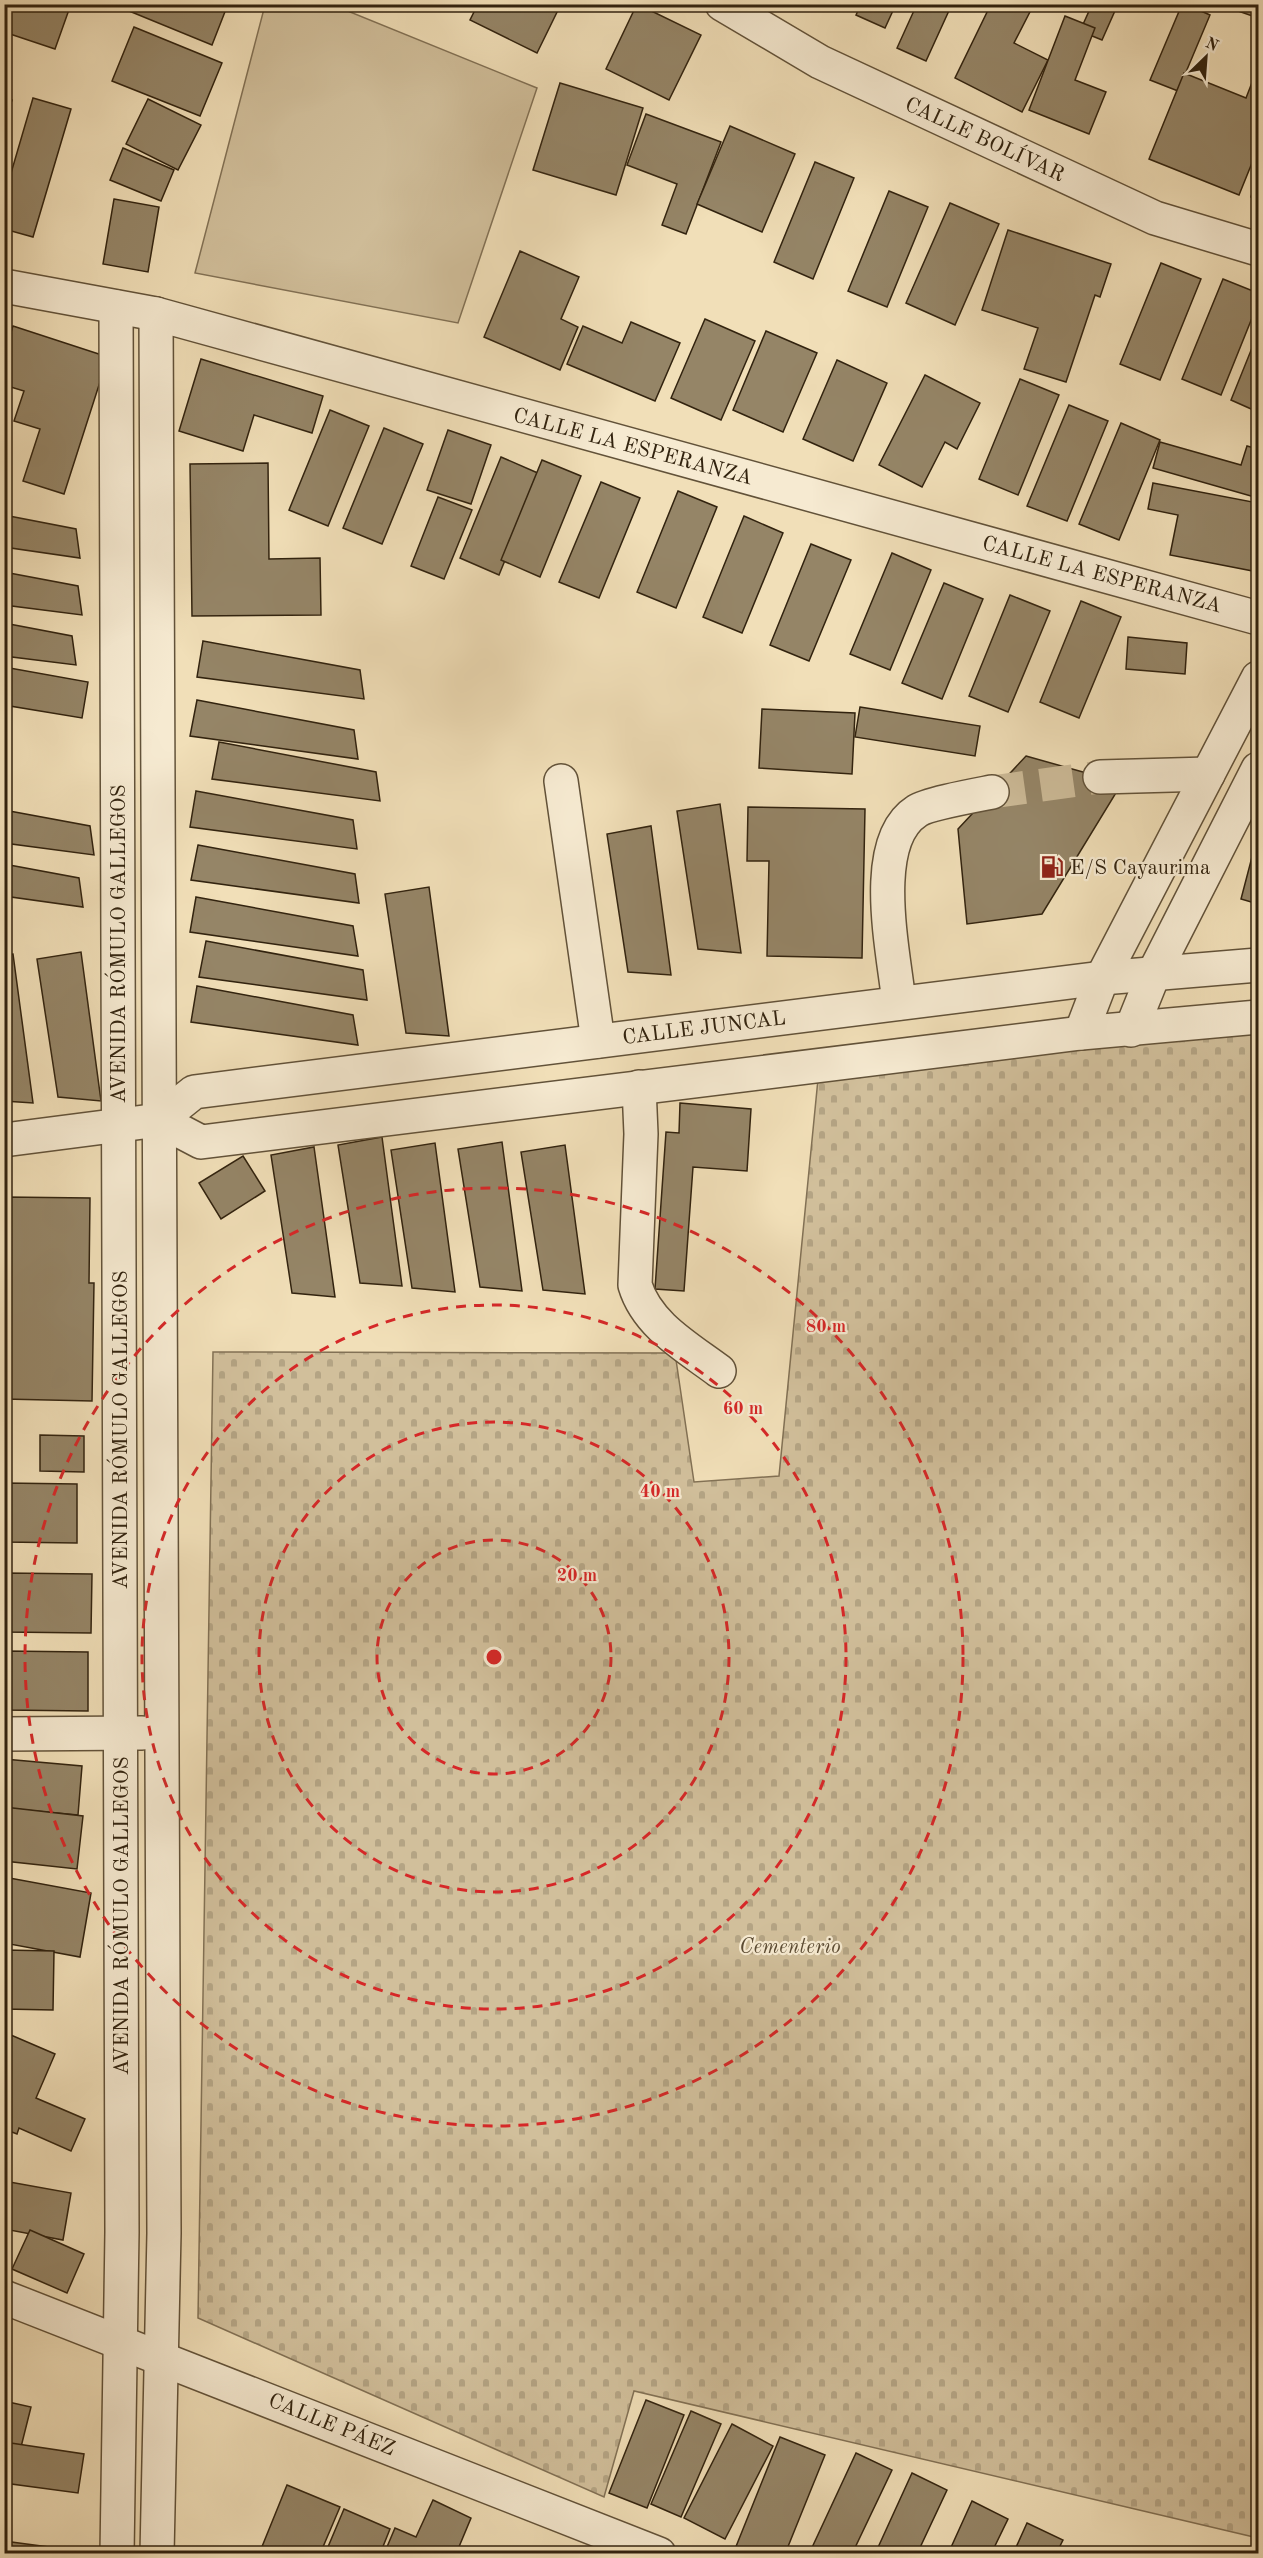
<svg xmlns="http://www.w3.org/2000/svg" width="1263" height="2558" font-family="'Old Standard TT',serif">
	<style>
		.cemetery { fill: url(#cemetery-stones); stroke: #827155; stroke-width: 1.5 }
		.garden { fill: #d1bf9b; stroke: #827155; stroke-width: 1.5 }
		.building { fill: #958567; stroke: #32230f; stroke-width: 1.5 }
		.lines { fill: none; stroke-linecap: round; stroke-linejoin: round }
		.minor-tunnel { stroke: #cbb996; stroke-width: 33; stroke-dasharray: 33 16; stroke-linecap: butt }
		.minor-casing { stroke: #625239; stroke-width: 36 }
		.minor { stroke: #f6ead1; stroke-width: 33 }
		.ring { fill: none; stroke: #d62828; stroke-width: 3; stroke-dasharray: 10 8 }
		.labels { text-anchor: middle; stroke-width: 4.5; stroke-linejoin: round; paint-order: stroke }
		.street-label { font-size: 21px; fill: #32230f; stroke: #f6ead1 }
		.poi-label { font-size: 21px; fill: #32230f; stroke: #f6ead1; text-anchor: start }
		.park-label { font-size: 21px; font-style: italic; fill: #5a4a32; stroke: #f6ead1 }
		.centre { fill: #d62828; stroke: #f6ead1; stroke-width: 3 }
		.ring-label { font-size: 18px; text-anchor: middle; font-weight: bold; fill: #d62828; stroke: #f6ead1; stroke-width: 4.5; stroke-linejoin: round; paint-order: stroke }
	</style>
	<defs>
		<pattern id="cemetery-stones" width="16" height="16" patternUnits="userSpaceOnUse" patternTransform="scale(1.5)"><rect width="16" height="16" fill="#d1bf9b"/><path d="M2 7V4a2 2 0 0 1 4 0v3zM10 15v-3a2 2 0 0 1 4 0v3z" fill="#b4a484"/></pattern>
	</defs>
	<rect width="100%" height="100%" fill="#f1dfb8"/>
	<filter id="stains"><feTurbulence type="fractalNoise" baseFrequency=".00333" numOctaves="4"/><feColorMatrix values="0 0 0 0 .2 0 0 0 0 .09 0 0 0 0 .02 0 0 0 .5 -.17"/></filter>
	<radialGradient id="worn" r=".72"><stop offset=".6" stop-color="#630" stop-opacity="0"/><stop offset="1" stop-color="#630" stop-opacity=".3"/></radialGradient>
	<path class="cemetery" d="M1258,1030V2538L634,2391L604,2497L198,2318L213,1352L675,1353L694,1482L779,1476L819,1069Z"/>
	<path class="garden" d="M265,5H333L537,88L458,323L195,273Z"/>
	<g class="building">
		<path d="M11,4H71L55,49L4,32Z"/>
		<path d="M112,4H228L212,45Z"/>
		<path d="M478,4H561L537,53L470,20Z"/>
		<path d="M637,4L701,35L669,100L606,69Z"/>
		<path d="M861,4H896L885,28L856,15Z"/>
		<path d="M917,4H952L926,61L897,48Z"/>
		<path d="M991,4H1034L1014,43L1048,60L1022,112L955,78Z"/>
		<path d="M1074,4H1118L1102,40L1080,31L1089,11Z"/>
		<path d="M1171,4H1185L1210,15L1178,91L1150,80L1180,9Z"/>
		<path d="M1218,4H1258V18Z"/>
		<path d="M1065,16L1095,28L1075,80L1106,92L1089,134L1029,110Z"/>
		<path d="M134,27L222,63L200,116L112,81Z"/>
		<path d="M1258,67V148L1239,195L1149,159L1184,73L1246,98Z"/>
		<path d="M560,83L643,108L616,195L533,170Z"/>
		<path d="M4,98L12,100L4,126Z"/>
		<path d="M33,98L71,109L33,237L4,229V197Z"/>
		<path d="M148,99L201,125L178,170L126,144Z"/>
		<path d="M646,114L721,142L686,234L662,225L677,184L627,165Z"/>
		<path d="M730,126L795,154L762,232L697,204Z"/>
		<path d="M123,148L174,170L161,201L110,180Z"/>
		<path d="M815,162L854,178L813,279L774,262Z"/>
		<path d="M1258,171V199L1251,197Z"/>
		<path d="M889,191L928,207L887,307L848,291Z"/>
		<path d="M114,199L159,207L148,272L103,264Z"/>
		<path d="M950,203L999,224L955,325L906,303Z"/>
		<path d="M1008,230L1111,264L1100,297L1095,295L1066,382L1024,369L1038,328L982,310Z"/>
		<path d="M520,251L579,277L561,319L578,327L560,370L484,337Z"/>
		<path d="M1161,263L1201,279L1160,380L1120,364Z"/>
		<path d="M1223,279L1258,293V303L1221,395L1182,379Z"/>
		<path d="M705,319L755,341L721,420L671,398Z"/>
		<path d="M631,322L680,343L655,401L567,364L583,326L622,343Z"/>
		<path d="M13,326L108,357L64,494L23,481L40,429L14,421L24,391L4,385V354Z"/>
		<path d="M766,331L817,353L783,432L733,410Z"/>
		<path d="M1258,333V412L1231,400Z"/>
		<path d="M201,359L323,396L312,433L254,415L243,451L179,431Z"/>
		<path d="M837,360L887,383L853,461L803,439Z"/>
		<path d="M925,375L980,403L957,449L945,442L922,487L879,465Z"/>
		<path d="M1020,379L1059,395L1018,495L979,479Z"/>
		<path d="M1069,405L1108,421L1067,521L1027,506Z"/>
		<path d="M330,410L369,426L328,526L289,510Z"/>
		<path d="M1121,423L1160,440L1119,540L1079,524Z"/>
		<path d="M384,428L423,444L382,544L343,528Z"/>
		<path d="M448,430L491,445L471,504L427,490Z"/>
		<path d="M1160,442L1241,465L1247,446L1258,449V498L1153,468Z"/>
		<path d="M501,457L540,474L499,575L460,558Z"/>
		<path d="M542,460L581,476L540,577L501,560Z"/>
		<path d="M268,463L269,559L320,558L321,615L192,616L190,464Z"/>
		<path d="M601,482L640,498L599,598L559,582Z"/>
		<path d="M1153,483L1258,503V572L1170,555L1178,515L1148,509Z"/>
		<path d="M678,491L717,507L676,608L637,592Z"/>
		<path d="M438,497L472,510L444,579L411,566Z"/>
		<path d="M4,515L76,529L80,558L4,547Z"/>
		<path d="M744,516L783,533L742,633L703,617Z"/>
		<path d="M811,544L851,560L809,661L770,645Z"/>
		<path d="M892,553L931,570L890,670L850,654Z"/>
		<path d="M4,572L78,586L82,615L4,605Z"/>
		<path d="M944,583L983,599L942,699L902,683Z"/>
		<path d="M1010,595L1050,611L1008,712L969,696Z"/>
		<path d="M1081,601L1121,617L1079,718L1040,702Z"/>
		<path d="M4,623L72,636L76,665L4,656Z"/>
		<path d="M1128,637L1187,643L1185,674L1126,669Z"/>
		<path d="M203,641L360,670L364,699L197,677Z"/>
		<path d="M4,667L88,682L82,718L4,705Z"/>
		<path d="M197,700L354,730L358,759L190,736Z"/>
		<path d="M860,707L980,726L975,756L855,737Z"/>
		<path d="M762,709L855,713L852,774L759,768Z"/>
		<path d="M219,742L376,772L380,801L212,779Z"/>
		<path d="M1026,756L1122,783L1042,914L967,924L958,829Z"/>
		<path d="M196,791L353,820L357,849L190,827Z"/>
		<path d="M720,804L741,953L698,949L677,811Z"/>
		<path d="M748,807L865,809L862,958L767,956L769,861H747Z"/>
		<path d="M4,810L90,826L94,855L4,843Z"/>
		<path d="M651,826L671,975L628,972L607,834Z"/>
		<path d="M1258,834V904L1241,899Z"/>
		<path d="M198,845L355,874L359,903L191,880Z"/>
		<path d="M4,864L79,878L83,907L4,896Z"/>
		<path d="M429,887L449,1036L406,1033L385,894Z"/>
		<path d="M196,897L353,926L358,956L190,932Z"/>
		<path d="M206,941L363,970L367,1000L199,977Z"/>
		<path d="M81,952L101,1101L58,1097L37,959Z"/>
		<path d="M13,954L33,1103L4,1101V955Z"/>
		<path d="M197,986L353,1015L358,1045L191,1022Z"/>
		<path d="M680,1103L751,1109L747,1171L693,1167L684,1291L655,1289L666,1132L679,1133Z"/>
		<path d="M382,1137L392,1212L402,1286L360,1283L338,1145Z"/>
		<path d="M502,1142L522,1291L480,1287L458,1149Z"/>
		<path d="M435,1143L455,1292L412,1288L391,1150Z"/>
		<path d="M565,1145L585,1294L543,1290L521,1152Z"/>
		<path d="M314,1147L335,1297L292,1293L271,1155Z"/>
		<path d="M243,1156L265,1191L221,1219L199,1183Z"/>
		<path d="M5,1197L90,1198L89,1283H94L92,1401L4,1399Z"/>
		<path d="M40,1435L84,1436V1472L40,1471Z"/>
		<path d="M4,1483L77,1484V1543L4,1542Z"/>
		<path d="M4,1573L92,1574L91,1633L4,1632Z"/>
		<path d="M4,1651L88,1652V1711L4,1710Z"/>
		<path d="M4,1759L82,1766L78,1815L4,1808Z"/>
		<path d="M4,1807L83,1816L77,1869L4,1861Z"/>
		<path d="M4,1877L91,1893L80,1957L4,1943Z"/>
		<path d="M4,1950L54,1951L53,2010L4,2009Z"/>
		<path d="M4,2032L55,2054L36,2098L85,2119L71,2151L19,2128L17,2134L4,2129Z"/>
		<path d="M4,2181L71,2193L63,2240L4,2229Z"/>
		<path d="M30,2230L84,2254L67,2293L12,2269Z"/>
		<path d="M646,2400L684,2415L647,2508L609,2493Z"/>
		<path d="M4,2401L31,2407L21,2447L4,2442Z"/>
		<path d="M691,2411L721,2424L681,2517L651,2504Z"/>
		<path d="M732,2424L773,2446L725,2539L684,2518Z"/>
		<path d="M780,2437L825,2455L785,2554H733Z"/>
		<path d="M4,2442L84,2454L78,2493L4,2483Z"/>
		<path d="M856,2453L892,2470L852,2554H809Z"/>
		<path d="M912,2473L947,2490L917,2554H875Z"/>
		<path d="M287,2485L340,2507L320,2554H259Z"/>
		<path d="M433,2500L471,2518L456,2554H384L395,2528L416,2537Z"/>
		<path d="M972,2501L1008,2519L991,2554H948Z"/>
		<path d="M344,2509L390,2529L380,2554H325Z"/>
		<path d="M1027,2523L1063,2540L1056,2554H1013Z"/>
		<path d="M4,2541L86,2552V2554H4Z"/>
	</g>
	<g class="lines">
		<path class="minor-tunnel" d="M992,792L1100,777"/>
		<g class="minor-casing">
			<g id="minor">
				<path d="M722,4L820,62L1155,218L1258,249"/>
				<path d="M4,286L156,314L1258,618"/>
				<path d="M116,307L122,2232L117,2554"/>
				<path d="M156,314L164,2233L157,2554"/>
				<path d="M1100,777L1208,774"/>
				<path d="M561,781L598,1041"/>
				<path d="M899,1003C894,953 868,842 917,811C927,804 977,795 992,792"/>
				<path d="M1131,1030L1154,973L1258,769"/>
				<path d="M1081,1033L1102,978L1258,678"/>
				<path d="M639,1087L641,1134L635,1285C647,1325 687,1347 719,1371"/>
				<path d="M159,1120L201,1142L1081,1033L1258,1017"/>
				<path d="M4,1140L159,1120L194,1092L1102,978L1258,965"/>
				<path d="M4,1734L142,1733"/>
				<path d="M4,2297L659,2554"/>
			</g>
		</g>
		<use href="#minor" class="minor"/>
	</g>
	<g class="ring">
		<circle cx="494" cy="1657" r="117"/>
		<circle cx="494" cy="1657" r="235"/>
		<circle cx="494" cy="1657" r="352"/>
		<circle cx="494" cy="1657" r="469"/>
	</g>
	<defs>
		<g id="fuel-bare" transform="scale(1.8)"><path d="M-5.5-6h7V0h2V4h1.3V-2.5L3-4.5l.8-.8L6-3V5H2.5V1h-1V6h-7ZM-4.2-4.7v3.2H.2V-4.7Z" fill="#8f2418" stroke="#f6ead1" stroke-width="2.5" paint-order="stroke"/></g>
	</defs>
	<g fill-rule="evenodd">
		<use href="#fuel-bare" x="1052" y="867"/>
	</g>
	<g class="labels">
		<g class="street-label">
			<text transform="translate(985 139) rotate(25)" y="7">CALLE BOLÍVAR</text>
			<text transform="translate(633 446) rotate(15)" y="7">CALLE LA ESPERANZA</text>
			<text transform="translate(1102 574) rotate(15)" y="7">CALLE LA ESPERANZA</text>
			<text transform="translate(118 944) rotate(-90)" y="7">AVENIDA RÓMULO GALLEGOS</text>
			<text transform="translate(704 1027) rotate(-7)" y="7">CALLE JUNCAL</text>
			<text transform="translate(120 1430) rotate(-90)" y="7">AVENIDA RÓMULO GALLEGOS</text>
			<text transform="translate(121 1916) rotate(-90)" y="7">AVENIDA RÓMULO GALLEGOS</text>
			<text transform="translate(332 2424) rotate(22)" y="7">CALLE PÁEZ</text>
		</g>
		<g class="poi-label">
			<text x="1070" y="874">E/S Cayaurima</text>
		</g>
		<g class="park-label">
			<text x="790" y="1953">Cementerio</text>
		</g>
	</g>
	<circle cx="494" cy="1657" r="9" class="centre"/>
	<g class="ring-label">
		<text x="826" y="1332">80 m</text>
		<text x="743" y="1414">60 m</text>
		<text x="660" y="1497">40 m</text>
		<text x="577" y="1581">20 m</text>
	</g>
	<rect width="1263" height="2558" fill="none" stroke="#f1dfb8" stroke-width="24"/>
	<rect x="6" y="6" width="1251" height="2546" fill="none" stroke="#32230f" stroke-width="3"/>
	<rect x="12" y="12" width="1239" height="2534" fill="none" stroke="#32230f" stroke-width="1.5"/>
	<g transform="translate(1206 57) rotate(25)" stroke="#f6ead1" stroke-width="4.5" paint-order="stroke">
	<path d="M0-4.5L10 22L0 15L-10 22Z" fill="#32230f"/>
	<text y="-9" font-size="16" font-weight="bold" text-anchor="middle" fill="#32230f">N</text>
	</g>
	<rect width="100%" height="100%" filter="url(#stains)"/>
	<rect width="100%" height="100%" fill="url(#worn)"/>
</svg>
